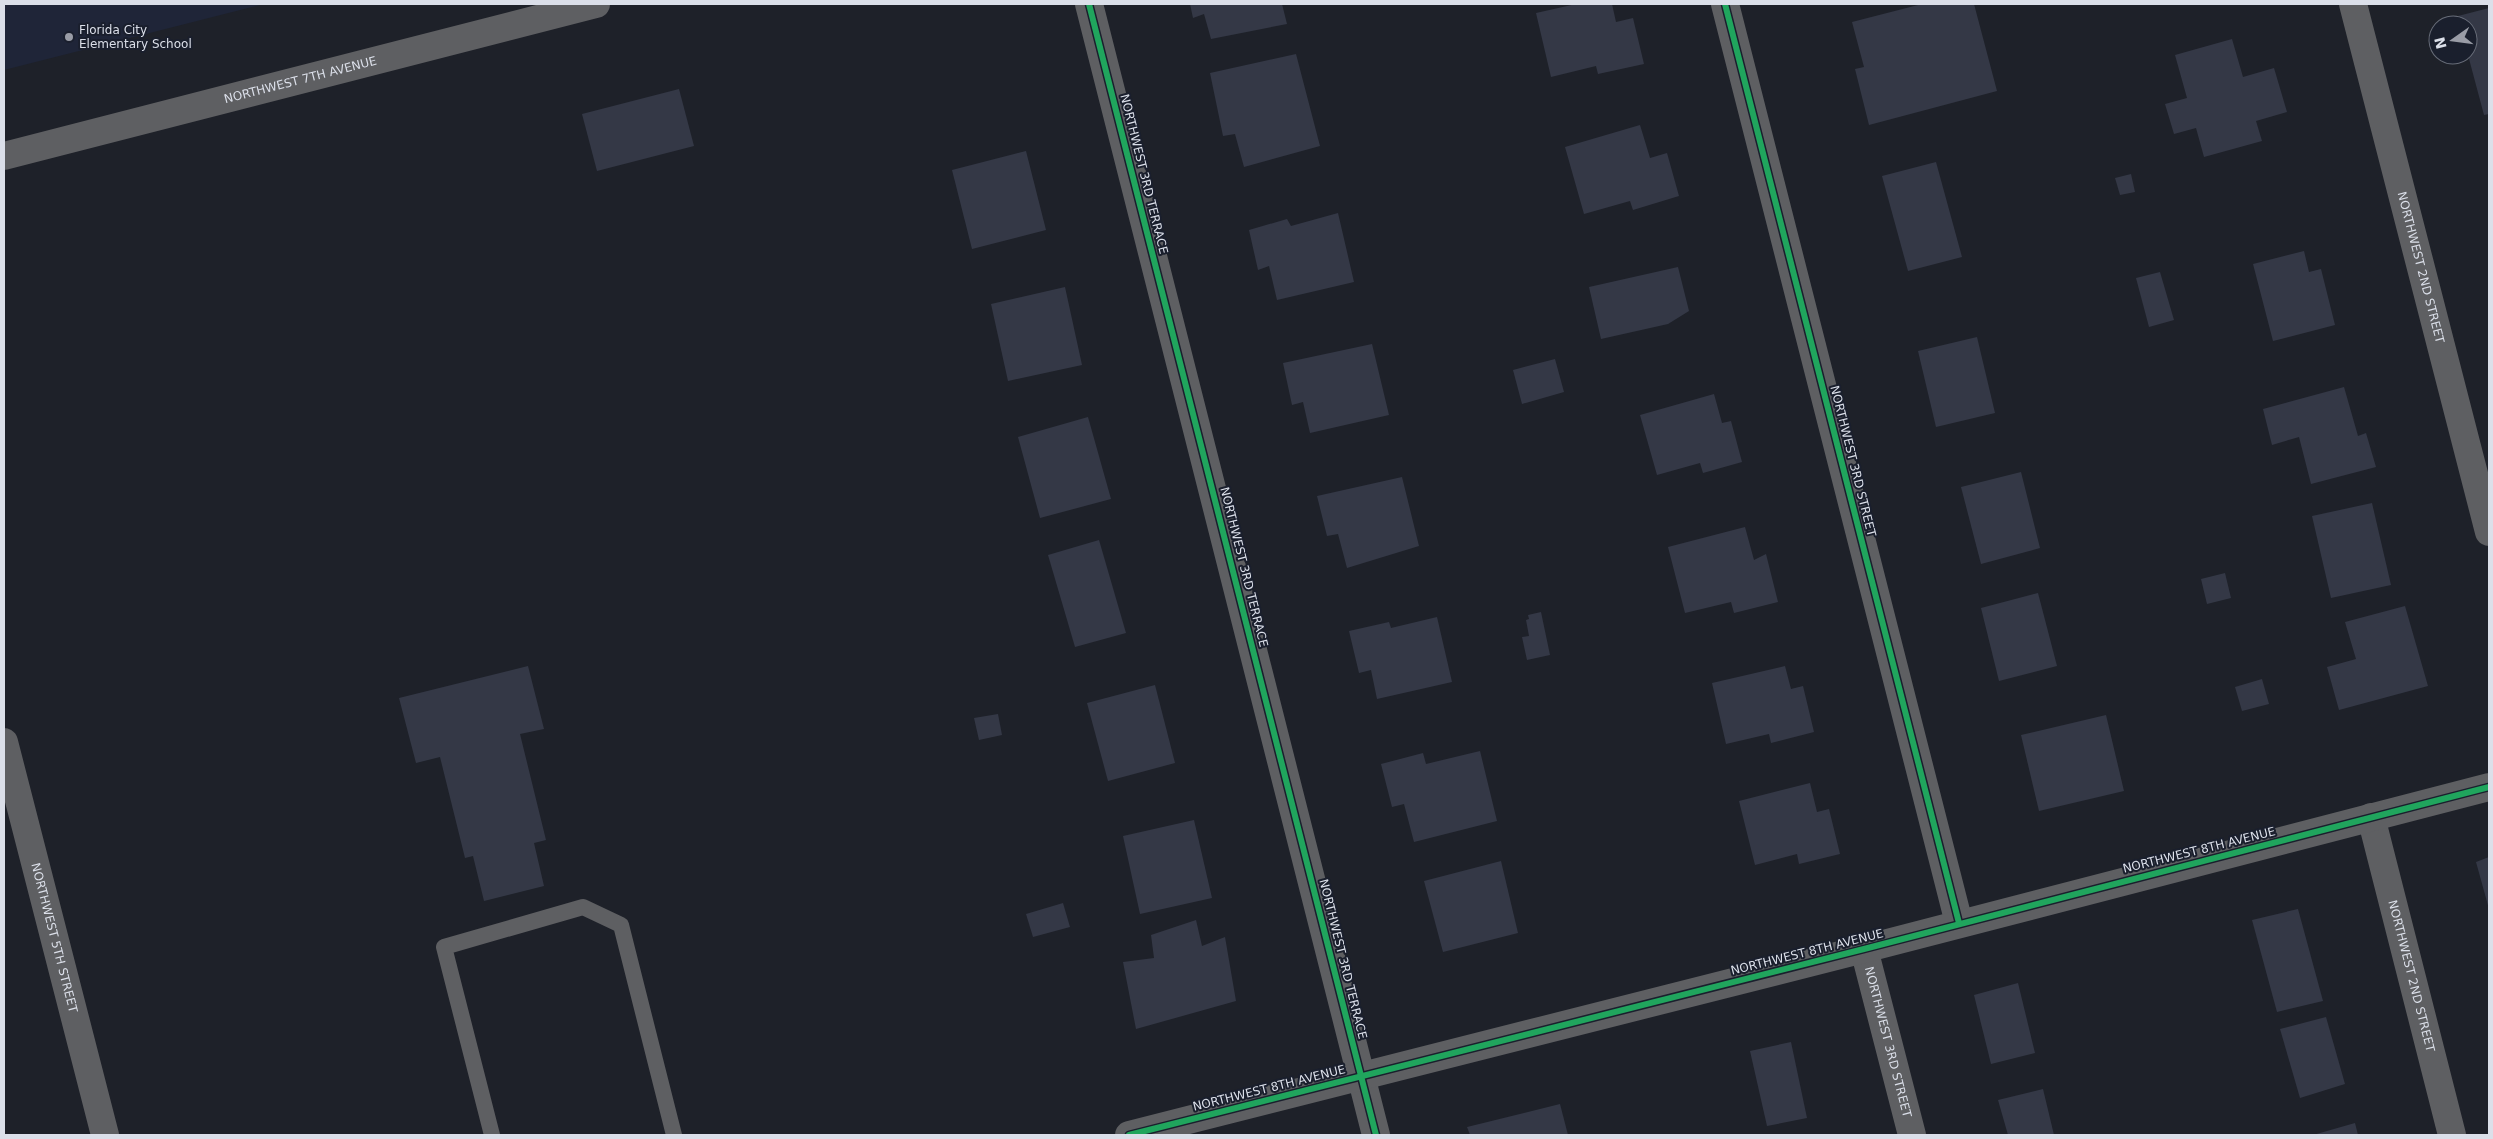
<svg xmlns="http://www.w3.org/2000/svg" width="2493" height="1139" font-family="'DejaVu Sans',sans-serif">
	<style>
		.built { fill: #1f2538 }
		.building { fill: #343846 }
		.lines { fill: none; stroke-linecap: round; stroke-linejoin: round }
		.service { stroke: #5e5f62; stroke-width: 16 }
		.minor { stroke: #5e5f62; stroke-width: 28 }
		.cycleway-casing { stroke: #1a1f2d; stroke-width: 9 }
		.cycleway { stroke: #20a55d; stroke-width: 6 }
		.poi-dot { fill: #999ca6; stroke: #1a1f2d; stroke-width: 2 }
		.labels { text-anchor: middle; stroke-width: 4; stroke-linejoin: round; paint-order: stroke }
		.poi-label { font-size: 12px; fill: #dbdfe9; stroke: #1a1f2d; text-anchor: start }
		.street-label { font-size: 12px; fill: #dbdfe9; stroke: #1a1f2d }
	</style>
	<rect width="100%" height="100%" fill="#1e2129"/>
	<path class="built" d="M4,4H264L4,70Z"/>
	<g class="building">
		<path d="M1190,4H1282L1287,24L1211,39L1204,14L1193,18Z"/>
		<path d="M1576,4H1612L1616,22L1633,18L1644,64L1598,74L1596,66L1551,77L1536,13Z"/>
		<path d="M1922,4H1974L1997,91L1869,125L1855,69L1864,67L1852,22Z"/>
		<path d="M2489,8V114L2484,115L2468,55V25H2460L2458,16Z"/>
		<path d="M2232,39L2243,77L2274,68L2287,112L2256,121L2262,141L2204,157L2196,128L2174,134L2165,104L2187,98L2175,55Z"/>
		<path d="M1296,54L1320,146L1244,167L1235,134L1223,136L1210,73Z"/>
		<path d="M679,89L694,146L597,171L582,114Z"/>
		<path d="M1640,125L1650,158L1667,153L1679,196L1633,210L1630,201L1584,214L1565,147Z"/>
		<path d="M1026,151L1046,230L972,249L952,170Z"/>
		<path d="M1936,162L1962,257L1908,271L1882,176Z"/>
		<path d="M2131,174L2135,192L2120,195L2115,178Z"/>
		<path d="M1338,213L1354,282L1277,300L1269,266L1258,270L1249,230L1287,219L1291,226Z"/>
		<path d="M2304,251L2309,272L2321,269L2335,325L2273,341L2253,264Z"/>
		<path d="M1678,267L1689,311L1668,324L1601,339L1589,287Z"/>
		<path d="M2160,272L2174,320L2149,327L2136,278Z"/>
		<path d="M1065,287L1082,365L1008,381L991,304Z"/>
		<path d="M1977,337L1995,413L1936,427L1918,351Z"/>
		<path d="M1372,344L1389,415L1310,433L1303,402L1292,405L1283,363Z"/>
		<path d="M1555,359L1564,392L1522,404L1513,370Z"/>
		<path d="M2344,387L2358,436L2366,433L2376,467L2311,484L2299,437L2272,445L2263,409Z"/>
		<path d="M1714,394L1722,423L1731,421L1742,462L1703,473L1700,463L1657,475L1640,415Z"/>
		<path d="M1088,417L1111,499L1040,518L1018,437Z"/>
		<path d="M2021,472L2040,548L1981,564L1961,487Z"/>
		<path d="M1402,477L1419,546L1347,568L1338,534L1327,536L1317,496Z"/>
		<path d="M2372,503L2391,585L2331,598L2312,516Z"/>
		<path d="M1745,527L1754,560L1766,554L1778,602L1734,613L1731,602L1685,613L1668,547Z"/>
		<path d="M1099,540L1126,633L1075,647L1048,555Z"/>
		<path d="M2225,573L2231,598L2207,604L2201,579Z"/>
		<path d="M2038,593L2057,666L1999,681L1981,608Z"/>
		<path d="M2405,606L2428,686L2339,710L2327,667L2356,659L2345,622Z"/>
		<path d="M1541,612L1550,655L1527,660L1522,637L1529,636L1526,620L1529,619L1528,615Z"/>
		<path d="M1437,617L1452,682L1377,699L1371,670L1359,673L1349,631L1389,622L1391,628Z"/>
		<path d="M528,666L544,729L520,734L546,840L534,843L544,886L484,901L473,856L465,858L440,757L416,763L399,698Z"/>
		<path d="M1785,666L1791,689L1803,686L1814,732L1771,743L1769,734L1726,744L1712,683Z"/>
		<path d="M2262,679L2269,704L2242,711L2235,687Z"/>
		<path d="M1155,685L1175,763L1108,781L1087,703Z"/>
		<path d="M998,714L1002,735L979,740L974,718Z"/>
		<path d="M2106,715L2124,791L2039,811L2021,735Z"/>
		<path d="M1480,751L1497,821L1414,842L1404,804L1392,807L1381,764L1423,753L1426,764Z"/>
		<path d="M1810,783L1817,812L1829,809L1840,854L1799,864L1797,854L1755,865L1739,801Z"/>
		<path d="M1194,820L1212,898L1140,914L1123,836Z"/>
		<path d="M2489,857V909L2476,862Z"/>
		<path d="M1501,861L1518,933L1443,952L1424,881Z"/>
		<path d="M1063,903L1070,927L1033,937L1026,914Z"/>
		<path d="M2298,909L2323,1001L2277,1012L2252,920Z"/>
		<path d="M1196,920L1202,946L1225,937L1236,1001L1136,1029L1123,962L1154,958L1151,935Z"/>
		<path d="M2018,983L2035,1053L1991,1064L1974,995Z"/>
		<path d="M2326,1017L2345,1084L2300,1098L2280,1029Z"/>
		<path d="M1791,1042L1807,1118L1767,1126L1750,1051Z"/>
		<path d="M2043,1089L2054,1135H2008L1998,1100Z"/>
		<path d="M1560,1104L1568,1135H1470L1467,1127Z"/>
		<path d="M2355,1123L2358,1135H2313Z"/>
	</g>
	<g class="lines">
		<path class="service" d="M492,1135L444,947L583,907L621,925L674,1135"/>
		<g class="minor">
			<path d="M1089,4L1376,1135"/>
			<path d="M1725,4L1959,923"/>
			<path id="s1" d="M2353,4L2489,532"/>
			<path id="s2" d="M4,156L596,4"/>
			<path id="s3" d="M4,742L105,1135"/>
			<path id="s4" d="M2371,817L2452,1135"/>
			<path id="s5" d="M1864,949L1912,1135"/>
			<path d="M1129,1135L1864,949L2489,787"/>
		</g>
		<g class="cycleway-casing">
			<g id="cycleway">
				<path d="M1089,4L1376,1135"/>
				<path d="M1725,4L1959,923"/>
				<path d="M1129,1135L1864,949L2489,787"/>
			</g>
		</g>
		<use href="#cycleway" class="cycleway"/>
	</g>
	<circle class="poi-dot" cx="69" cy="37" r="5"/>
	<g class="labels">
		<g class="poi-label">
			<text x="79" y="34">Florida City<tspan x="79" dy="14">Elementary School</tspan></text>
		</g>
		<g class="street-label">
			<text dy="4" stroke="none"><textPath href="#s2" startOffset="306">NORTHWEST 7TH AVENUE</textPath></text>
			<text transform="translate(1144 174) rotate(76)" y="4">NORTHWEST 3RD TERRACE</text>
			<text dy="4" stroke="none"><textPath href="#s1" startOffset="272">NORTHWEST 2ND STREET</textPath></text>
			<text transform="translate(1853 461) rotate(76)" y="4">NORTHWEST 3RD STREET</text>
			<text transform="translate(1244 567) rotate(76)" y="4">NORTHWEST 3RD TERRACE</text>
			<text transform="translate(2199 850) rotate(-14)" y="4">NORTHWEST 8TH AVENUE</text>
			<text dy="4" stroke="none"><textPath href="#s3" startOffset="202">NORTHWEST 5TH STREET</textPath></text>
			<text transform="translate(1807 952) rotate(-14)" y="4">NORTHWEST 8TH AVENUE</text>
			<text transform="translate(1343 959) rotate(76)" y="4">NORTHWEST 3RD TERRACE</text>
			<text dy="4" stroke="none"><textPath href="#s4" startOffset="164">NORTHWEST 2ND STREET</textPath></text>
			<text dy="4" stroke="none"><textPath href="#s5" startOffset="96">NORTHWEST 3RD STREET</textPath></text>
			<text transform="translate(1269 1088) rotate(-14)" y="4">NORTHWEST 8TH AVENUE</text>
		</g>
	</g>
	<rect width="2493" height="1139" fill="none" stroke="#dbdfe9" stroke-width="10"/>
	<g transform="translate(2453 40) rotate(256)"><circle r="24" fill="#1a1f2d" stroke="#676c78"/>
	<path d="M0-4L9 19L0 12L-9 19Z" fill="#999ca6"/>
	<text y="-8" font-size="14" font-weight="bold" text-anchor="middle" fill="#dbdfe9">N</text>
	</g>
</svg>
